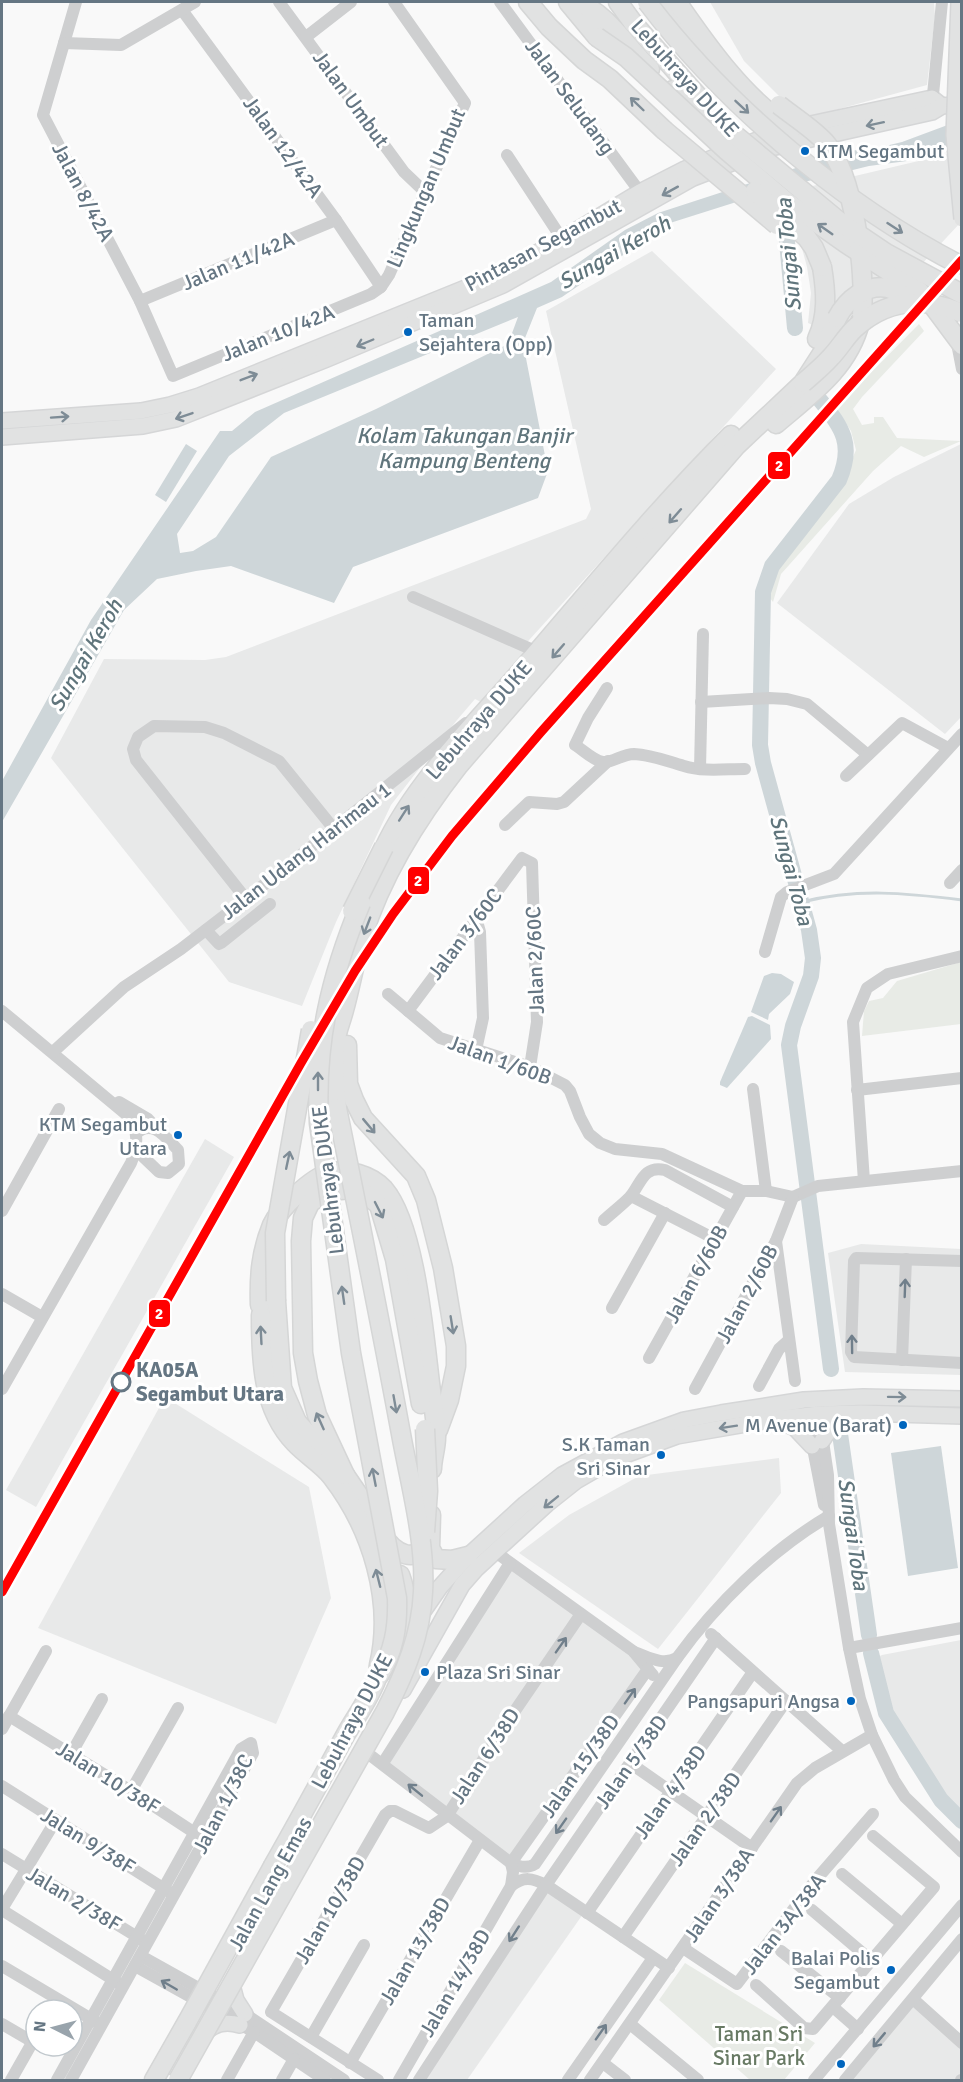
<svg xmlns="http://www.w3.org/2000/svg" width="963" height="2082" font-family="Signika,sans-serif">
	<style>
		.built { fill: #e8e9e9 }
		.green { fill: #e8ebe6 }
		.water { fill: #ced6d9; fill-rule: evenodd }
		.lines { fill: none; stroke-linecap: round; stroke-linejoin: round }
		.stream { stroke: #ced6d9; stroke-width: 3 }
		.river { stroke: #ced6d9; stroke-width: 16 }
		.major-casing { stroke: #d5d6d7; stroke-width: 18 }
		.highway-casing { stroke: #d5d6d6; stroke-width: 21 }
		.minor { stroke: #cecfd0; stroke-width: 12 }
		.major { stroke: #e1e2e2; stroke-width: 15 }
		.highway { stroke: #e1e2e2; stroke-width: 18 }
		.major-bridge-casing { stroke: #d5d6d7; stroke-width: 18; stroke-linecap: butt }
		.highway-bridge-casing { stroke: #d5d6d6; stroke-width: 21; stroke-linecap: butt }
		.major-bridge { stroke: #e1e2e2; stroke-width: 15 }
		.highway-bridge { stroke: #e1e2e2; stroke-width: 18 }
		.rail-1-casing { stroke: #fff; stroke-width: 14 }
		.rail-1 { stroke: #f00; stroke-width: 9 }
		.oneway { stroke: #7e8c96 }
		.oneway2 { stroke: #707f8b }
		.bus-dot { fill: #0065bd; stroke: #fff; stroke-width: 2 }
		.stop-dot { fill: #fff; stroke: #657683; stroke-width: 3 }
		.labels { text-anchor: middle; stroke-width: 6; stroke-linejoin: round; paint-order: stroke }
		.bus-label { font-size: 20px; fill: #657683; stroke: #fff; text-anchor: end }
		.street-label { font-size: 21px; fill: #657683; stroke: #fff }
		.stop-label { font-size: 21px; font-weight: bold; fill: #657683; stroke: #fff; text-anchor: start }
		.park-label { font-size: 21px; fill: #687a64; stroke: #fff }
		.water-label { font-size: 22px; font-style: italic; fill: #60757c; stroke: #fff }
		.line-badge { stroke: #fff; stroke-width: 2 }
		.badge-label { font-size: 16px; text-anchor: middle; font-weight: bold; fill: #fff }
	</style>
	<rect width="100%" height="100%" fill="#f9f9f9"/>
	<g class="built">
		<path d="M710,2H934L935,16L927,85L802,119L744,61Z"/>
		<path d="M961,151V222L850,341L808,323L811,293L807,267L787,192Z"/>
		<path d="M652,251L776,369L520,650L525,653L481,702L475,699L457,720L391,805L336,922L302,1006L229,982L51,758L104,659L205,660L226,657L586,519L591,509L546,311Z"/>
		<path d="M961,444V717L945,734L777,603L849,504L894,477Z"/>
		<path d="M205,1139L234,1157L36,1507L6,1490Z"/>
		<path d="M861,1244L961,1249V1375L845,1372L828,1253Z"/>
		<path d="M165,1397L309,1487L331,1598L276,1724L38,1628Z"/>
		<path d="M779,1458L781,1493L658,1649L519,1553L569,1515L639,1476Z"/>
		<path d="M510,1568L631,1654L644,1669L510,1859L387,1763Z"/>
		<path d="M961,1640H962L961,1815L943,1798L886,1712L873,1659L882,1655Z"/>
		<path d="M547,1890L583,1914L467,2080H423Z"/>
		<path d="M913,2004L961,2048V2075L956,2080H850Z"/>
	</g>
	<g class="green">
		<path d="M919,324L924,331L862,397L853,409L862,425L874,423V417H883L897,438L961,441L924,457L901,446L873,471L781,574L773,602L767,594L777,565L840,487L856,450L851,431L836,408Z"/>
		<path d="M961,962V1024L862,1036L864,1011L869,1001L883,998L897,981Z"/>
		<path d="M685,1963L815,2043L784,2080H750L659,2000Z"/>
	</g>
	<g class="water">
		<path d="M961,120V142L907,161L869,166L784,187L670,223L562,297L537,308L523,343L548,471L538,498L353,567L334,603L231,566L196,571L157,579L124,610L2,822V781L91,620L220,431H232L255,412L551,282L625,230L658,213L848,151L877,148L902,142ZM518,317L508,344L376,409L271,457L216,537L193,551L180,553L177,534L229,456L284,413Z"/>
		<path d="M186,444L197,451L166,502L155,495Z"/>
		<path d="M772,973L781,974L794,982L790,994L769,1014L768,1020L751,1012L764,976Z"/>
		<path d="M752,1016L770,1025L771,1039L727,1088L720,1085V1082L748,1017Z"/>
		<path d="M941,1446L958,1568L908,1576L891,1453Z"/>
	</g>
	<g class="lines">
		<path class="stream" d="M802,902C857,888 906,893 962,900"/>
		<g class="river">
			<path d="M784,209L795,328"/>
			<path d="M820,400C843,428 854,445 839,480L772,566L763,592L760,745L763,763L809,930L813,958L811,976L793,1026L789,1045L831,1369"/>
			<path d="M840,1434L869,1635"/>
			<path d="M871,1653L886,1713L941,1800L962,1821"/>
		</g>
		<g class="major-casing">
			<g id="major">
				<path d="M2,421L141,411L170,405L199,396L495,276L562,239L640,192L685,169L762,138L792,128L932,98L942,106"/>
				<path d="M2,437L143,426L176,419L327,359L503,285L693,178L771,148L932,112L942,106L962,104"/>
				<path d="M777,1420L795,1428L812,1446"/>
				<path d="M822,1441C830,1428 838,1419 853,1415"/>
				<path d="M390,1671L417,1620L440,1587L468,1556L525,1504L562,1475L623,1442L684,1420L721,1413L804,1400L863,1397L962,1399"/>
				<path d="M403,1690L462,1585L476,1569L547,1504L576,1481L614,1459L677,1436L775,1419L819,1414L861,1413L962,1416"/>
				<path d="M232,1985L236,2000L245,2014"/>
				<path d="M205,2033C215,2023 226,2021 240,2025"/>
			</g>
		</g>
		<g class="highway-casing">
			<g id="highway">
				<path d="M528,2L549,27L584,60L610,79L664,130"/>
				<path d="M568,2L597,37"/>
				<path d="M578,2C610,16 625,46 650,69"/>
				<path d="M618,2L634,24L704,103"/>
				<path d="M662,2L695,50"/>
				<path d="M677,2C706,44 747,103 792,128"/>
				<path d="M673,90L702,113L723,125"/>
				<path d="M817,339C828,316 826,291 822,267"/>
				<path d="M776,424C810,395 849,368 860,322"/>
				<path d="M379,860C408,789 470,730 520,672C589,592 656,510 731,435"/>
				<path d="M347,1045L348,1084L354,1100L363,1118L416,1176L426,1200L443,1268L456,1346V1366L449,1400L438,1430"/>
				<path d="M337,1108C335,1087 333,1066 335,1045C336,1032 341,1022 344,1010C351,985 355,959 363,935C383,872 419,816 459,765L736,446L803,383L823,352L837,318"/>
				<path d="M276,1301L282,1388L297,1422L345,1475L373,1516L383,1536"/>
				<path d="M260,1305C259,1275 261,1252 272,1225C280,1208 311,1178 329,1173C347,1168 371,1175 384,1189C415,1225 424,1334 430,1383C432,1401 437,1420 436,1438C436,1448 432,1459 432,1469"/>
				<path d="M261,1315C261,1359 262,1409 295,1443C306,1455 322,1464 332,1477C372,1529 394,1601 379,1665C378,1670 379,1674 377,1678C370,1698 356,1716 346,1734C322,1778 298,1822 273,1866"/>
				<path d="M345,1475L317,1415L308,1381L303,1353L301,1241L303,1218L310,1203L327,1191L354,1189L367,1195L379,1205L395,1259L421,1404"/>
				<path d="M431,1515L430,1548L436,1559L452,1560L468,1556"/>
				<path d="M382,1534C394,1554 418,1567 429,1538"/>
				<path d="M400,1575C408,1596 407,1618 401,1639"/>
				<path d="M154,2080L187,2022"/>
			</g>
		</g>
		<g class="minor">
			<path d="M76,2L43,115L140,301L173,376L371,294L381,287L389,275L465,103L394,2"/>
			<path d="M279,2L404,172L426,193"/>
			<path d="M500,2L640,192"/>
			<path d="M182,10L336,220L381,287"/>
			<path d="M306,37L351,2"/>
			<path d="M64,43L121,45L195,2"/>
			<path d="M932,105L942,2"/>
			<path d="M507,155L562,239"/>
			<path d="M140,301L336,220"/>
			<path d="M956,338L962,369"/>
			<path d="M413,597L533,650"/>
			<path d="M607,688L588,718L575,745C583,750 594,761 603,762C613,763 622,754 634,754C653,755 666,761 684,766C703,772 725,769 745,769"/>
			<path d="M701,702L769,698L787,699L807,704L868,755"/>
			<path d="M700,769L703,634"/>
			<path d="M846,776L902,723L948,748"/>
			<path d="M505,825L529,802L557,804L564,802L608,761"/>
			<path d="M950,883L962,870"/>
			<path d="M246,899L136,760L133,749L138,737L154,726L205,727L224,733L279,761L334,829"/>
			<path d="M206,930L219,944L221,943L270,904"/>
			<path d="M765,952L781,897L787,892L834,874L962,734"/>
			<path d="M388,994L440,1038L530,1067L565,1085L570,1091L580,1117L589,1134L600,1143L615,1149L662,1154L742,1191H766L793,1197L818,1186L962,1171"/>
			<path d="M2,1011L128,1116C139,1131 138,1146 131,1163L2,1389"/>
			<path d="M408,1011L522,858L532,863L537,1022L530,1067"/>
			<path d="M476,1050L483,1018L480,932L476,918"/>
			<path d="M53,1052L124,987L181,949L246,899L466,723"/>
			<path d="M753,1089L766,1191"/>
			<path d="M857,1090L962,1078"/>
			<path d="M119,1102L148,1119L158,1130"/>
			<path d="M136,1134C152,1117 167,1139 178,1150L179,1164L168,1173L159,1172L136,1150"/>
			<path d="M864,1181L853,1022L867,988L888,974L962,956"/>
			<path d="M631,1196L715,1239"/>
			<path d="M2,1211L59,1109"/>
			<path d="M604,1220C613,1212 622,1205 630,1197C641,1184 643,1165 665,1170L733,1207"/>
			<path d="M776,1241L795,1381"/>
			<path d="M962,1261L856,1258L854,1261L851,1352L854,1357L962,1363"/>
			<path d="M2,1294L42,1317"/>
			<path d="M612,1308L665,1213"/>
			<path d="M649,1358L742,1191"/>
			<path d="M902,1360L906,1259"/>
			<path d="M759,1386L779,1349L789,1340"/>
			<path d="M695,1389L776,1241L793,1197"/>
			<path d="M805,1407L824,1505"/>
			<path d="M818,1407L828,1475L829,1524L849,1648L860,1699L872,1735L894,1780L905,1797L962,1852"/>
			<path d="M494,1551L633,1651L653,1675"/>
			<path d="M711,1634L842,1751"/>
			<path d="M849,1648L962,1628"/>
			<path d="M634,1652C649,1657 662,1666 677,1658"/>
			<path d="M9,1716L131,1791L201,1837"/>
			<path d="M2,1729L46,1651"/>
			<path d="M366,1752L511,1863C519,1867 527,1869 535,1864L677,1658C716,1604 771,1550 829,1516"/>
			<path d="M71,1754L102,1699"/>
			<path d="M383,1763L510,1563"/>
			<path d="M630,1763L752,1848"/>
			<path d="M2,1786L171,1893"/>
			<path d="M131,1791L178,1708"/>
			<path d="M2,1854L144,1941"/>
			<path d="M511,1863L648,1669"/>
			<path d="M842,1874L902,1924"/>
			<path d="M511,1886C524,1876 532,1878 546,1885L669,1968"/>
			<path d="M2,1909L56,1820"/>
			<path d="M2,1910L120,1984"/>
			<path d="M812,1910L872,1961"/>
			<path d="M587,1913L753,1672"/>
			<path d="M623,1937L786,1701"/>
			<path d="M683,1948L737,1984L814,1882L873,1814"/>
			<path d="M781,1951L840,1998"/>
			<path d="M141,1956L245,2014L344,2080"/>
			<path d="M2,1966L98,2023"/>
			<path d="M135,1966L254,2032L325,2080"/>
			<path d="M756,1985L804,2028L813,2029L934,1887L873,1836"/>
			<path d="M913,1999L962,2043"/>
			<path d="M833,2007L858,2029"/>
			<path d="M2,2024L33,2042"/>
			<path d="M630,2024L698,2080"/>
			<path d="M311,2037L364,1945"/>
			<path d="M350,2063L480,1840"/>
			<path d="M603,2063L625,2080"/>
			<path d="M11,2080L36,2036"/>
			<path d="M57,2080L241,1749L251,1743L253,1753L71,2080"/>
			<path d="M227,2080L254,2032"/>
			<path d="M282,2080L294,2059"/>
			<path d="M378,2080L271,2012L385,1815L390,1811H395L429,1828L447,1816L512,1715L581,1614"/>
			<path d="M399,2080L511,1886L513,1872L511,1863"/>
			<path d="M419,2080L546,1885L716,1638"/>
			<path d="M568,2080L653,1958"/>
			<path d="M590,2080L797,1783L815,1768L872,1735"/>
			<path d="M814,2080L962,1905"/>
			<path d="M845,2080L962,1939"/>
			<path d="M961,2080H962"/>
		</g>
		<use href="#major" class="major"/>
		<use href="#highway" class="highway"/>
		<g class="major-bridge-casing">
			<path id="major-bridge" d="M959,2L954,135L962,219"/>
		</g>
		<g class="highway-bridge-casing">
			<g id="highway-bridge">
				<path d="M647,2C725,105 846,207 962,266"/>
				<path d="M597,37L626,57L727,151L787,202L845,243L919,291L933,306L962,345"/>
				<path d="M779,105C794,117 812,128 825,142C855,176 865,271 862,315"/>
				<path d="M723,125L840,222L886,253L962,294"/>
				<path d="M664,130L777,225"/>
				<path d="M755,191L807,238L814,248L822,267"/>
				<path d="M837,318C847,299 866,284 888,288C899,291 909,299 918,305"/>
				<path d="M803,383C812,375 822,367 830,358C839,349 845,338 854,329C885,300 923,296 962,313"/>
				<path d="M361,903C330,978 315,1042 319,1123L351,1353L397,1598C398,1627 394,1652 378,1677"/>
				<path d="M352,911L384,847"/>
				<path d="M276,1301L275,1233L311,1030"/>
				<path d="M425,1532L428,1491L425,1429"/>
				<path d="M187,2022L273,1866"/>
				<path d="M178,2080L385,1712C405,1673 421,1636 423,1592C426,1541 410,1484 401,1434C381,1325 359,1217 337,1108"/>
			</g>
		</g>
		<use href="#major-bridge" class="major-bridge"/>
		<use href="#highway-bridge" class="highway-bridge"/>
		<g class="rail-1-casing">
			<path id="rail-1" d="M2,1592L301,1063L355,971L393,914L452,836L541,732L962,260"/>
		</g>
		<use href="#rail-1" class="rail-1"/>
	</g>
	<defs><path id="oneway-shaft" d="M-6 0H5M1.5-3L5.5 0L1.5 3" fill="none" stroke-width="1.6" stroke-linecap="round" stroke-linejoin="round" transform="scale(1.5)"/></defs>
	<g class="oneway">
		<use href="#oneway-shaft" transform="translate(637 104) rotate(-136)"/>
		<use href="#oneway-shaft" transform="translate(742 107) rotate(43)"/>
		<use href="#oneway-shaft" transform="translate(875 124) rotate(168)"/>
		<use href="#oneway-shaft" transform="translate(670 191) rotate(151)"/>
		<use href="#oneway-shaft" transform="translate(895 228) rotate(33)"/>
		<use href="#oneway-shaft" transform="translate(825 229) rotate(-145)"/>
		<use href="#oneway-shaft" transform="translate(365 343) rotate(157)"/>
		<use href="#oneway-shaft" transform="translate(249 377) rotate(-21)"/>
		<use href="#oneway-shaft" transform="translate(184 416) rotate(161)"/>
		<use href="#oneway-shaft" transform="translate(60 417) rotate(-4)"/>
		<use href="#oneway-shaft" transform="translate(675 516) rotate(131)"/>
		<use href="#oneway-shaft" transform="translate(558 651) rotate(131)"/>
		<use href="#oneway-shaft" transform="translate(404 813) rotate(-57)"/>
		<use href="#oneway-shaft" transform="translate(367 926) rotate(111)"/>
		<use href="#oneway-shaft" transform="translate(318 1081) rotate(-90)"/>
		<use href="#oneway-shaft" transform="translate(369 1126) rotate(50)"/>
		<use href="#oneway-shaft" transform="translate(288 1160) rotate(-78)"/>
		<use href="#oneway-shaft" transform="translate(379 1210) rotate(63)"/>
		<use href="#oneway-shaft" transform="translate(343 1295) rotate(-98)"/>
		<use href="#oneway-shaft" transform="translate(452 1325) rotate(81)"/>
		<use href="#oneway-shaft" transform="translate(261 1335) rotate(-93)"/>
		<use href="#oneway-shaft" transform="translate(897 1397) rotate(1)"/>
		<use href="#oneway-shaft" transform="translate(395 1404) rotate(80)"/>
		<use href="#oneway-shaft" transform="translate(320 1421) rotate(-114)"/>
		<use href="#oneway-shaft" transform="translate(728 1427) rotate(171)"/>
		<use href="#oneway-shaft" transform="translate(374 1477) rotate(-101)"/>
		<use href="#oneway-shaft" transform="translate(551 1502) rotate(141)"/>
		<use href="#oneway-shaft" transform="translate(378 1578) rotate(-104)"/>
	</g>
	<g class="oneway2">
		<use href="#oneway-shaft" transform="translate(905 1288) rotate(-88)"/>
		<use href="#oneway-shaft" transform="translate(852 1344) rotate(-91)"/>
		<use href="#oneway-shaft" transform="translate(561 1645) rotate(-55)"/>
		<use href="#oneway-shaft" transform="translate(630 1696) rotate(-55)"/>
		<use href="#oneway-shaft" transform="translate(415 1790) rotate(-141)"/>
		<use href="#oneway-shaft" transform="translate(776 1814) rotate(-55)"/>
		<use href="#oneway-shaft" transform="translate(561 1826) rotate(125)"/>
		<use href="#oneway-shaft" transform="translate(514 1934) rotate(123)"/>
		<use href="#oneway-shaft" transform="translate(169 1985) rotate(-150)"/>
		<use href="#oneway-shaft" transform="translate(601 2032) rotate(-55)"/>
		<use href="#oneway-shaft" transform="translate(879 2040) rotate(130)"/>
	</g>
	<g class="bus-dot">
		<circle cx="805" cy="151" r="5"/>
		<circle cx="408" cy="332" r="5"/>
		<circle cx="178" cy="1135" r="5"/>
		<circle cx="903" cy="1425" r="5"/>
		<circle cx="661" cy="1455" r="5"/>
		<circle cx="425" cy="1672" r="5"/>
		<circle cx="851" cy="1701" r="5"/>
		<circle cx="891" cy="1970" r="5"/>
		<circle cx="841" cy="2064" r="5"/>
	</g>
	<circle class="stop-dot" cx="121" cy="1382" r="9"/>
	<g class="labels">
		<g class="bus-label">
			<text x="816" y="158" text-anchor="start">KTM Segambut</text>
			<text x="419" y="327" text-anchor="start">Taman<tspan x="419" dy="24">Sejahtera (Opp)</tspan></text>
			<text x="167" y="1131">KTM Segambut<tspan x="167" dy="24">Utara</tspan></text>
			<text x="892" y="1432">M Avenue (Barat)</text>
			<text x="650" y="1451">S.K Taman<tspan x="650" dy="24">Sri Sinar</tspan></text>
			<text x="436" y="1679" text-anchor="start">Plaza Sri Sinar</text>
			<text x="840" y="1708">Pangsapuri Angsa</text>
			<text x="880" y="1965">Balai Polis<tspan x="880" dy="24">Segambut</tspan></text>
		</g>
		<g class="street-label">
			<text transform="translate(685 78) rotate(48)" y="7">Lebuhraya DUKE</text>
			<text transform="translate(570 97) rotate(54)" y="7">Jalan Seludang</text>
			<text transform="translate(351 99) rotate(54)" y="7">Jalan Umbut</text>
			<text transform="translate(283 147) rotate(54)" y="7">Jalan 12/42A</text>
			<text transform="translate(426 188) rotate(-67)" y="7">Lingkungan Umbut</text>
			<text transform="translate(83 192) rotate(62)" y="7">Jalan 8/42A</text>
			<text transform="translate(543 245) rotate(-28)" y="7">Pintasan Segambut</text>
			<text transform="translate(238 261) rotate(-23)" y="7">Jalan 11/42A</text>
			<text transform="translate(278 333) rotate(-22)" y="7">Jalan 10/42A</text>
			<text transform="translate(479 720) rotate(-49)" y="7">Lebuhraya DUKE</text>
			<text transform="translate(306 851) rotate(-38)" y="7">Jalan Udang Harimau 1</text>
			<text transform="translate(465 934) rotate(-53)" y="7">Jalan 3/60C</text>
			<text transform="translate(535 960) rotate(-92)" y="7">Jalan 2/60C</text>
			<text transform="translate(500 1060) rotate(20)" y="7">Jalan 1/60B</text>
			<text transform="translate(328 1180) rotate(-97)" y="7">Lebuhraya DUKE</text>
			<text transform="translate(696 1274) rotate(-61)" y="7">Jalan 6/60B</text>
			<text transform="translate(747 1294) rotate(-62)" y="7">Jalan 2/60B</text>
			<text transform="translate(352 1721) rotate(-62)" y="7">Lebuhraya DUKE</text>
			<text transform="translate(485 1756) rotate(-57)" y="7">Jalan 6/38D</text>
			<text transform="translate(631 1762) rotate(-55)" y="7">Jalan 5/38D</text>
			<text transform="translate(580 1766) rotate(-55)" y="7">Jalan 15/38D</text>
			<text transform="translate(108 1778) rotate(32)" y="7">Jalan 10/38F</text>
			<text transform="translate(670 1792) rotate(-55)" y="7">Jalan 4/38D</text>
			<text transform="translate(223 1804) rotate(-63)" y="7">Jalan 1/38C</text>
			<text transform="translate(705 1819) rotate(-55)" y="7">Jalan 2/38D</text>
			<text transform="translate(88 1841) rotate(32)" y="7">Jalan 9/38F</text>
			<text transform="translate(270 1884) rotate(-61)" y="7">Jalan Lang Emas</text>
			<text transform="translate(719 1895) rotate(-56)" y="7">Jalan 3/38A</text>
			<text transform="translate(74 1899) rotate(31)" y="7">Jalan 2/38F</text>
			<text transform="translate(330 1910) rotate(-60)" y="7">Jalan 10/38D</text>
			<text transform="translate(784 1924) rotate(-52)" y="7">Jalan 3A/38A</text>
			<text transform="translate(415 1951) rotate(-60)" y="7">Jalan 13/38D</text>
			<text transform="translate(455 1983) rotate(-60)" y="7">Jalan 14/38D</text>
		</g>
		<g class="stop-label">
			<text x="136" y="1377">KA05A<tspan x="136" dy="24">Segambut Utara</tspan></text>
		</g>
		<g class="park-label">
			<text x="759" y="2041">Taman Sri<tspan x="759" dy="24">Sinar Park</tspan></text>
		</g>
		<g class="water-label">
			<text transform="translate(614 252) rotate(-30)" y="8">Sungai Keroh</text>
			<text transform="translate(788 255) rotate(-95)" y="8">Sungai Toba</text>
			<text x="464" y="443">Kolam Takungan Banjir<tspan x="464" dy="25">Kampung Benteng</tspan></text>
			<text transform="translate(85 655) rotate(-60)" y="8">Sungai Keroh</text>
			<text transform="translate(792 870) rotate(75)" y="8">Sungai Toba</text>
			<text transform="translate(854 1534) rotate(82)" y="8">Sungai Toba</text>
		</g>
	</g>
	<g class="line-badge">
		<rect x="767" y="451" width="24" height="29" rx="6" fill="#f00"/>
		<rect x="407" y="866" width="23" height="29" rx="6" fill="#f00"/>
		<rect x="148" y="1299" width="23" height="29" rx="6" fill="#f00"/>
	</g>
	<g class="badge-label">
		<text x="779" y="471">2</text>
		<text x="418" y="886">2</text>
		<text x="159" y="1319">2</text>
	</g>
	<rect width="963" height="2082" fill="none" stroke="#657683" stroke-width="6"/>
	<g transform="translate(54 2028) rotate(276)"><circle r="28" fill="#ffffff" stroke="#c1c8cd" stroke-width="1.5"/>
	<path d="M0-4.5L10 22L0 15L-10 22Z" fill="#99a4ac"/>
	<text y="-9" font-size="16" font-weight="bold" text-anchor="middle" fill="#657683">N</text>
	</g>
</svg>
